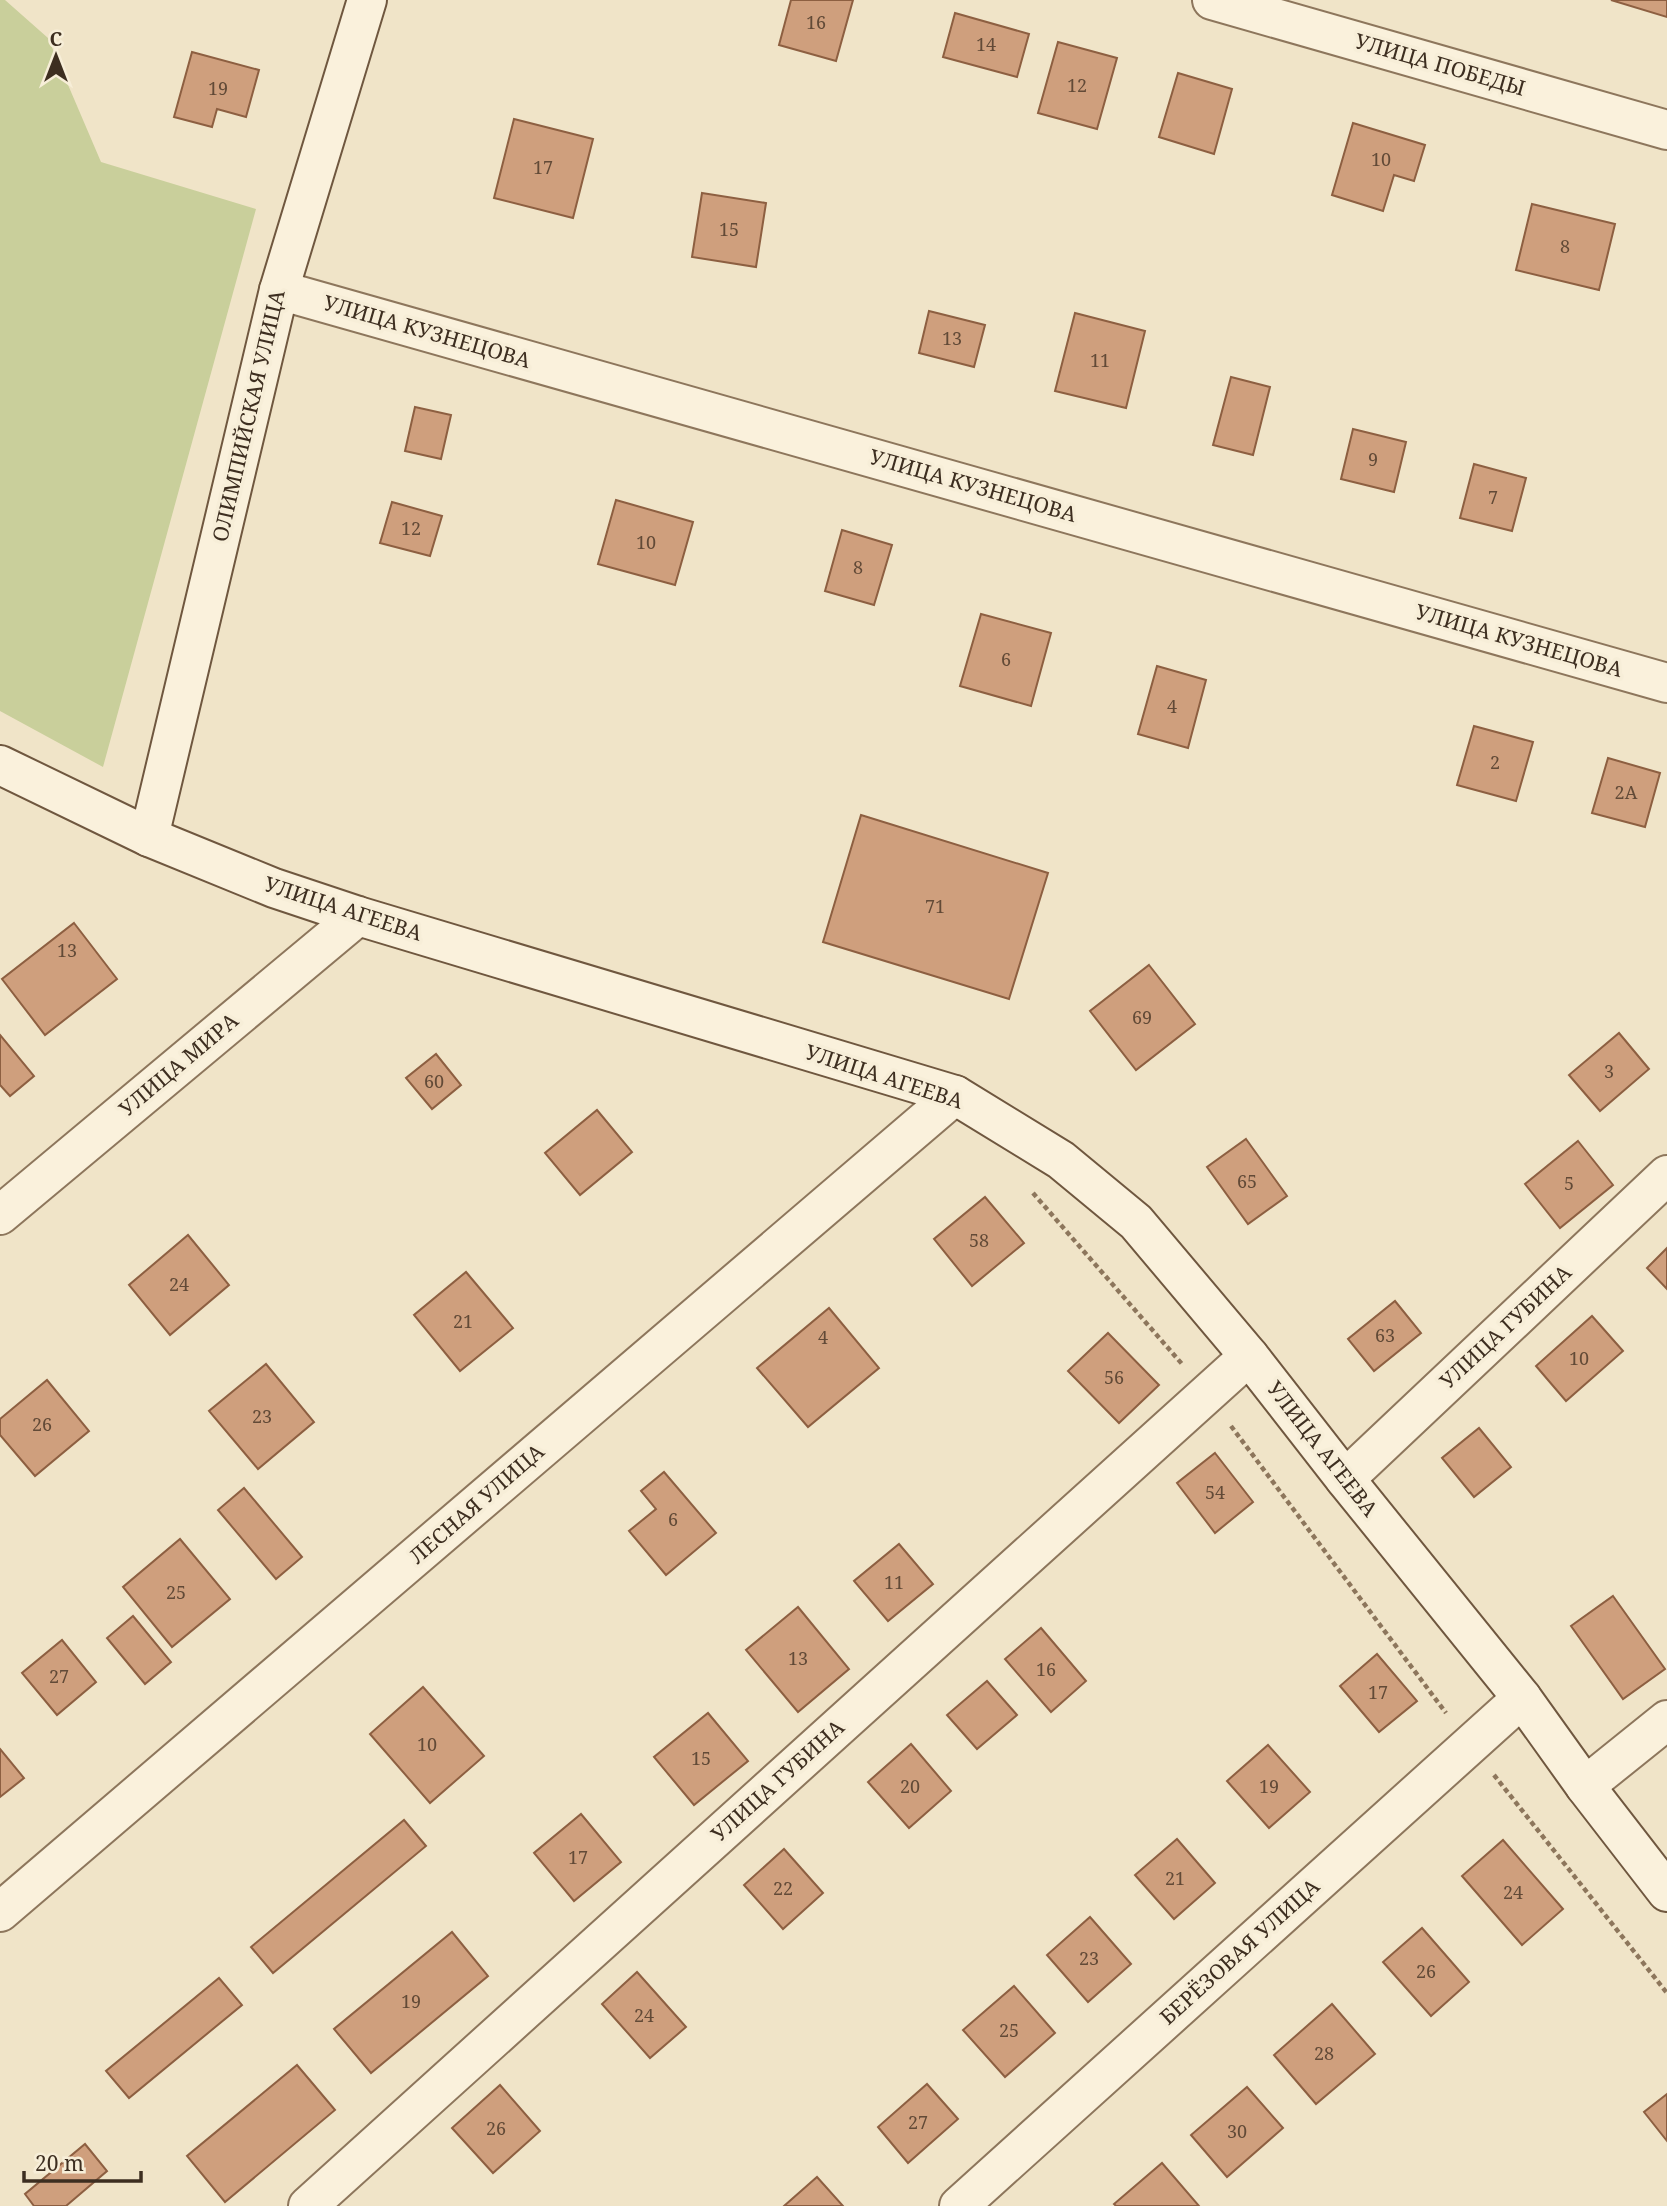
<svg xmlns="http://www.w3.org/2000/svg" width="1667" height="2206" font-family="'Noto Serif',serif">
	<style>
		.green { fill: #c9cf9b }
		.building { fill: #cf9f7d; stroke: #8d5f41; stroke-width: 2 }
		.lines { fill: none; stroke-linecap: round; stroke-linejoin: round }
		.street-casing { stroke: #8d765c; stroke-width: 42 }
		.secondary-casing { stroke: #6f573f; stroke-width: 42 }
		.path { stroke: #8d765c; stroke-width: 4.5; stroke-dasharray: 5 3.5; stroke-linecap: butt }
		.street { stroke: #faf1dc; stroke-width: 38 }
		.secondary { stroke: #faf1dc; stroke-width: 38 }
		.labels { text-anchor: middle; stroke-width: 7; stroke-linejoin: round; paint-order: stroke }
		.number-label { font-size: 18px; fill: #624a37 }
		.street-label { font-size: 21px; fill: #3d2e20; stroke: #f7eed8 }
	</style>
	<rect width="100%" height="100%" fill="#f0e4c8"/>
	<path class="green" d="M0,0H5L48,38L101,162L256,209L103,767L0,711Z"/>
	<g class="building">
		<path d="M791,0H853L836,61L779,45Z"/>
		<path d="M1611,0H1667V17Z"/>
		<path d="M955,13L1029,34L1017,77L943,57Z"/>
		<path d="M1058,42L1117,58L1097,129L1038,113Z"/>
		<path d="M192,52L259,70L246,117L217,109L212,127L174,117Z"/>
		<path d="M1178,73L1232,89L1214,154L1159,137Z"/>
		<path d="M514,119L593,139L573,218L494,198Z"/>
		<path d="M1353,123L1425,145L1414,181L1394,175L1383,211L1332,195Z"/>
		<path d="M702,193L766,203L756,267L692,257Z"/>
		<path d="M1532,204L1615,224L1599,290L1516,270Z"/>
		<path d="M929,311L985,325L974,367L919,353Z"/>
		<path d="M1075,313L1145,331L1126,408L1055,391Z"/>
		<path d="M1231,377L1270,387L1253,455L1213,445Z"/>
		<path d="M415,407L451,415L441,459L405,451Z"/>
		<path d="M1353,429L1406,442L1394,492L1341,479Z"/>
		<path d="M1474,464L1526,478L1512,531L1460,518Z"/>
		<path d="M616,500L693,522L675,585L598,564Z"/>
		<path d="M392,502L442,516L430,556L380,543Z"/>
		<path d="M842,530L892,545L874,605L825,591Z"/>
		<path d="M981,614L1051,633L1031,706L960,686Z"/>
		<path d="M1157,666L1206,680L1188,748L1138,734Z"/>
		<path d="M1474,726L1533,742L1516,801L1457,785Z"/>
		<path d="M1608,758L1660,773L1645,827L1592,813Z"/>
		<path d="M861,815L1048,873L1009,999L823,942Z"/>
		<path d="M74,923L117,979L45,1035L2,979Z"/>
		<path d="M1149,965L1195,1024L1136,1070L1090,1011Z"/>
		<path d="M1619,1033L1649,1069L1600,1111L1569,1075Z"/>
		<path d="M0,1035L34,1076L10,1096L0,1085Z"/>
		<path d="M436,1054L461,1085L432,1109L406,1078Z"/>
		<path d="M597,1110L632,1152L580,1195L545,1153Z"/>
		<path d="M1246,1139L1287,1196L1248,1224L1207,1167Z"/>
		<path d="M1578,1141L1613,1185L1560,1228L1525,1184Z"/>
		<path d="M985,1197L1024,1243L972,1286L934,1239Z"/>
		<path d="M188,1235L229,1285L170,1335L129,1285Z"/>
		<path d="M1667,1248V1289L1647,1268Z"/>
		<path d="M466,1272L513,1328L460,1371L414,1315Z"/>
		<path d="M1395,1301L1421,1333L1374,1371L1348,1339Z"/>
		<path d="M829,1308L879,1368L808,1427L757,1368Z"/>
		<path d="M1592,1316L1623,1351L1566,1401L1536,1366Z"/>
		<path d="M1108,1333L1159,1385L1119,1423L1068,1371Z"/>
		<path d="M266,1364L314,1422L258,1469L209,1411Z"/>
		<path d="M47,1380L89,1431L35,1476L0,1435V1419Z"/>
		<path d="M1479,1428L1511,1467L1474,1497L1442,1458Z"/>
		<path d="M1215,1453L1253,1502L1215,1533L1177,1483Z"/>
		<path d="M664,1472L716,1533L666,1575L629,1531L656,1509L641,1491Z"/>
		<path d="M244,1488L302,1557L276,1579L218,1510Z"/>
		<path d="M180,1539L230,1599L172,1647L123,1587Z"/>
		<path d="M899,1544L933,1584L888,1621L854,1581Z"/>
		<path d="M1613,1596L1665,1669L1623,1699L1571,1626Z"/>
		<path d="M798,1607L849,1669L798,1712L746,1650Z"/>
		<path d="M133,1616L171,1662L145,1684L107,1638Z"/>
		<path d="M1041,1628L1086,1681L1051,1712L1005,1659Z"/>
		<path d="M62,1640L96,1682L57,1715L22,1673Z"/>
		<path d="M1377,1654L1417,1701L1379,1732L1340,1686Z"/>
		<path d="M987,1681L1017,1715L977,1749L947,1715Z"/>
		<path d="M423,1687L484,1756L430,1803L370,1734Z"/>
		<path d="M708,1713L748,1761L694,1805L654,1757Z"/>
		<path d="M911,1744L951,1791L909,1828L868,1782Z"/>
		<path d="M1268,1745L1310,1792L1269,1828L1227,1781Z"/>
		<path d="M0,1749L24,1778L0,1797Z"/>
		<path d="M581,1814L621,1862L574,1901L534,1853Z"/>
		<path d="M404,1820L426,1846L273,1973L251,1947Z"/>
		<path d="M1177,1839L1215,1883L1174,1919L1135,1875Z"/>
		<path d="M1503,1840L1563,1909L1522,1945L1462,1876Z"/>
		<path d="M784,1849L823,1893L783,1929L744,1885Z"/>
		<path d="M1090,1917L1131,1964L1088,2002L1047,1955Z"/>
		<path d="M1422,1928L1469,1982L1431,2016L1383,1962Z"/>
		<path d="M452,1932L488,1976L371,2073L334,2029Z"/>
		<path d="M637,1972L686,2027L650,2058L602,2004Z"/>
		<path d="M219,1978L242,2005L129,2098L106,2071Z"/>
		<path d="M1014,1986L1055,2033L1005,2077L963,2030Z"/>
		<path d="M1332,2004L1375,2054L1316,2104L1274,2055Z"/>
		<path d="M297,2065L335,2110L225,2202L187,2156Z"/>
		<path d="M927,2084L958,2119L908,2163L878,2127Z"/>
		<path d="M500,2085L540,2131L493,2173L452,2128Z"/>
		<path d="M1247,2087L1283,2128L1227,2177L1191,2135Z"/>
		<path d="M1667,2094V2141L1644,2112Z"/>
		<path d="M85,2144L107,2171L66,2206H34L25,2194Z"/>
		<path d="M1162,2163L1199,2206H1116L1114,2204Z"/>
		<path d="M817,2177L843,2206H784Z"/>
	</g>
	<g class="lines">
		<g class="street-casing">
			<g id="street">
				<path d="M1212,0L1667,130"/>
				<path d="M279,290L1667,683"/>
				<path d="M0,1215L358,916"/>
				<path d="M1345,1479L1667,1175"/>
				<path d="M1585,1786L1667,1720"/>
				<path d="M0,1912L955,1095"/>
				<path d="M308,2206L1249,1356"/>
				<path d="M959,2206L1522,1698"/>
			</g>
		</g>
		<g class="secondary-casing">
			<g id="secondary">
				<path d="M0,765L149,837L274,888L358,916L955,1095L1061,1160L1136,1222L1249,1356L1345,1479L1522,1698L1585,1786L1667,1892"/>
				<path d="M149,837L279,290L367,0"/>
			</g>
		</g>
		<g class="path">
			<path d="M1033,1193L1182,1364"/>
			<path d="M1231,1426L1446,1713"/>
			<path d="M1494,1775L1667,1993"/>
		</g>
		<use href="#street" class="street"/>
		<use href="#secondary" class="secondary"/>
	</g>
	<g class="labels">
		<g class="number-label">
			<text x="816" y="29">16</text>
			<text x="986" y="51">14</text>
			<text x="1077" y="92">12</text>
			<text x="218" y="95">19</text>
			<text x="1381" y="166">10</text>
			<text x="543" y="174">17</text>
			<text x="729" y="236">15</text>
			<text x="1565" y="253">8</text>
			<text x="952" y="345">13</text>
			<text x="1100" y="367">11</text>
			<text x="1373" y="466">9</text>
			<text x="1493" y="504">7</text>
			<text x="411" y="535">12</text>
			<text x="646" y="549">10</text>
			<text x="858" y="574">8</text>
			<text x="1006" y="666">6</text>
			<text x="1172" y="713">4</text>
			<text x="1495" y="769">2</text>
			<text x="1626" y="799">2А</text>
			<text x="935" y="913">71</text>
			<text x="67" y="957">13</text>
			<text x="1142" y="1024">69</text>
			<text x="1609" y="1078">3</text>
			<text x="434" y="1088">60</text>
			<text x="1247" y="1188">65</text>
			<text x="1569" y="1190">5</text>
			<text x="979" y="1247">58</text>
			<text x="179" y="1291">24</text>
			<text x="463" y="1328">21</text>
			<text x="1385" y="1342">63</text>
			<text x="823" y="1344">4</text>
			<text x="1579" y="1365">10</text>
			<text x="1114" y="1384">56</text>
			<text x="262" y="1423">23</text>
			<text x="42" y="1431">26</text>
			<text x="1215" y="1499">54</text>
			<text x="673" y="1526">6</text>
			<text x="894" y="1589">11</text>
			<text x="176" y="1599">25</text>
			<text x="798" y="1665">13</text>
			<text x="1046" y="1676">16</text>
			<text x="59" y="1683">27</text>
			<text x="1378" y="1699">17</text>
			<text x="427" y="1751">10</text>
			<text x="701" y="1765">15</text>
			<text x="910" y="1793">20</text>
			<text x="1269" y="1793">19</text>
			<text x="578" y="1864">17</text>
			<text x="1175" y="1885">21</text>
			<text x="783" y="1895">22</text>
			<text x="1513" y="1899">24</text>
			<text x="1089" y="1965">23</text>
			<text x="1426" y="1978">26</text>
			<text x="411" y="2008">19</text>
			<text x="644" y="2022">24</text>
			<text x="1009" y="2037">25</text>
			<text x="1324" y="2060">28</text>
			<text x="918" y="2129">27</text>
			<text x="496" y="2135">26</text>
			<text x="1237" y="2138">30</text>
		</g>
		<g class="street-label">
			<text transform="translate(1440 65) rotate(16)" y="7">УЛИЦА ПОБЕДЫ</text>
			<text transform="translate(427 332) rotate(16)" y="7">УЛИЦА КУЗНЕЦОВА</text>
			<text transform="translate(249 416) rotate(-77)" y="7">ОЛИМПИЙСКАЯ УЛИЦА</text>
			<text transform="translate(973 486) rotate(16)" y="7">УЛИЦА КУЗНЕЦОВА</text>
			<text transform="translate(1519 641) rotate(16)" y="7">УЛИЦА КУЗНЕЦОВА</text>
			<text transform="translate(343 909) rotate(18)" y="7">УЛИЦА АГЕЕВА</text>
			<text transform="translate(179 1065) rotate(-40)" y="7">УЛИЦА МИРА</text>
			<text transform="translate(884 1077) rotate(18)" y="7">УЛИЦА АГЕЕВА</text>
			<text transform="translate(1506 1327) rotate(-43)" y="7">УЛИЦА ГУБИНА</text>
			<text transform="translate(1322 1449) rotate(52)" y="7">УЛИЦА АГЕЕВА</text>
			<text transform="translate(477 1504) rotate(-41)" y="7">ЛЕСНАЯ УЛИЦА</text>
			<text transform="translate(778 1781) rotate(-42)" y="7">УЛИЦА ГУБИНА</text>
			<text transform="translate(1240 1952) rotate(-42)" y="7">БЕРЁЗОВАЯ УЛИЦА</text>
		</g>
	</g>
	<g transform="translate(56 56)" stroke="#f7eed8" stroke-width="5" paint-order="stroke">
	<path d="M0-5L12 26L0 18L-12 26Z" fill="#3d2e20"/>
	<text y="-10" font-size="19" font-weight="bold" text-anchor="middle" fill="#3d2e20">С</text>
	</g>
	<path d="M24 2171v10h117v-10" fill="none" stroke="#3d2e20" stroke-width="3.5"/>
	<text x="35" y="2171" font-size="21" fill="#3d2e20" stroke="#f7eed8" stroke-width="5" paint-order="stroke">20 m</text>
</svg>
